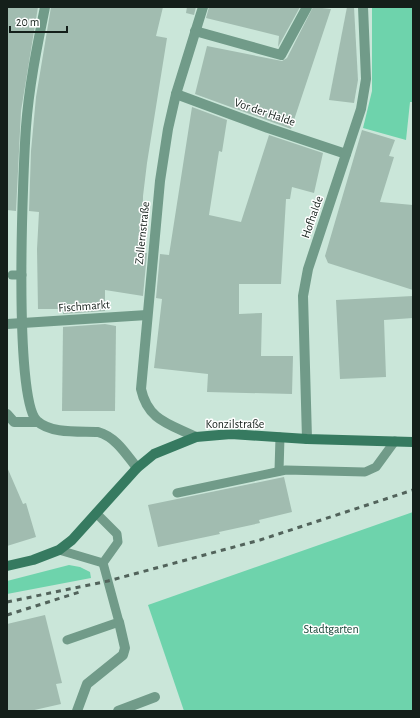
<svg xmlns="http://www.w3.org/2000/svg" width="420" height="718" font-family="'Alegreya Sans',sans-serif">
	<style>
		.green { fill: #6ed3ac }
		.building { fill: #a1bcb0 }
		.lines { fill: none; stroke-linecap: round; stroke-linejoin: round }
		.lane { stroke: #719b89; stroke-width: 9 }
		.street { stroke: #719b89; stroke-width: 10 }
		.secondary { stroke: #367a60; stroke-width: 10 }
		.rail { stroke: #52635b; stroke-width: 3; stroke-dasharray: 5 5; stroke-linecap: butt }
		.labels { text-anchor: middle; stroke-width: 3; stroke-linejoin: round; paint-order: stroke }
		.street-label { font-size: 12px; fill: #141f1a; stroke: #fff }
		.park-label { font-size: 12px; fill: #0d3e2e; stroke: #fff }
	</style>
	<rect width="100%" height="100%" fill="#cae6d9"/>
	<g class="green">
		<path d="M372,7H413V102H410L406,140L363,128L372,91Z"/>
		<path d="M413,512V711H184L148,605Z"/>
		<path d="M69,565L80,567L90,572L91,578L7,594V581Z"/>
	</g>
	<g class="building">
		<path d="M7,7H38L21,111L16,211L7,210Z"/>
		<path d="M51,7H163L156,36L167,38L147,163L143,196L142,252L147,253L143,296L105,290V311L63,314V309H38L37,249L39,212L29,211L31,151L36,97Z"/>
		<path d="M187,7H196L194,15L186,13Z"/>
		<path d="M209,7H300L278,47L279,36L206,18Z"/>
		<path d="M313,7L331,9L291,129L195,94L207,46L282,61L287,58Z"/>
		<path d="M347,7H354L358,80L354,103L329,100Z"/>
		<path d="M192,107L227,120L222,152L219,151L209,215L241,222L269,135L323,153L314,193L292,187L290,199H286L281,284H239V314L262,313L261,356H293L292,394L207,392L208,374L154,368L162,299L156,298L160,254L169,255Z"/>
		<path d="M362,130L395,140L389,156L394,157L380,202L413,205V290L328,263L325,256Z"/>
		<path d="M413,296V318L384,320L386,377L340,379L336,300Z"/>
		<path d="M105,324L116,326L115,411H62L63,327Z"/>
		<path d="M7,467L23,504L26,503L36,537L7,546Z"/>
		<path d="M284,477L292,512L259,520L260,523L219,532L220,534L158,547L148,505Z"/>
		<path d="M45,615L62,683L56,684L61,704L30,711H7V624Z"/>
	</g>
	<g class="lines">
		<g class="lane">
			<path d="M12,275H22"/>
			<path d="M279,471L280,437"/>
			<path d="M177,493L286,470L365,472L376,467L395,441"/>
			<path d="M59,550L103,563"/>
			<path d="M67,640L119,622L103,563L118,542L117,534L96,513"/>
		</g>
		<g class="street">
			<path d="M45,7C37,47 29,86 26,127C23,169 13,399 37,421C51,434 80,431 98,432C116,437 126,454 137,468"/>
			<path d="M195,31L281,55L307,7"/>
			<path d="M176,94L268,128L346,154"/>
			<path d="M7,324L147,315"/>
			<path d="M7,414L14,422H37"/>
			<path d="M196,437C170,424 148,421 141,389L160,181L168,129L176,94L203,7"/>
			<path d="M307,439L303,296L308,269L361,109L366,79L363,7"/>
			<path d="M77,711L87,684L123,655L125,648L119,622"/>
			<path d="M118,711L155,697"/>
		</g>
		<path class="secondary" d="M7,566L33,560L59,550L72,540L137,468L154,454L196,437L231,434L307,439L413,442"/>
		<g class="rail">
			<path d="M7,602L108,581L260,540L413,490"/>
			<path d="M7,615L83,591"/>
		</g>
	</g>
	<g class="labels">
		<g class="street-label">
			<text transform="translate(265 112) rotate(19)" y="4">Vor der Halde</text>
			<text transform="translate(312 217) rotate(-71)" y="4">Hofhalde</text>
			<text transform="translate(142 233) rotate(-84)" y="4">Zollernstraße</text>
			<text transform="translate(84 306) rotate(-4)" y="4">Fischmarkt</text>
			<text x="235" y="428">Konzilstraße</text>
		</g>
		<g class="park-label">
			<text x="331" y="633">Stadtgarten</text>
		</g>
	</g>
	<rect width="420" height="718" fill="none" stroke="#141f1a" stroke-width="16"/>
	<path d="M10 26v6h57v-6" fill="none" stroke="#141f1a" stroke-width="2"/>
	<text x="16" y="26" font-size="12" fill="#141f1a" stroke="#ffffff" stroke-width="3" paint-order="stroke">20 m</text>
</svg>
